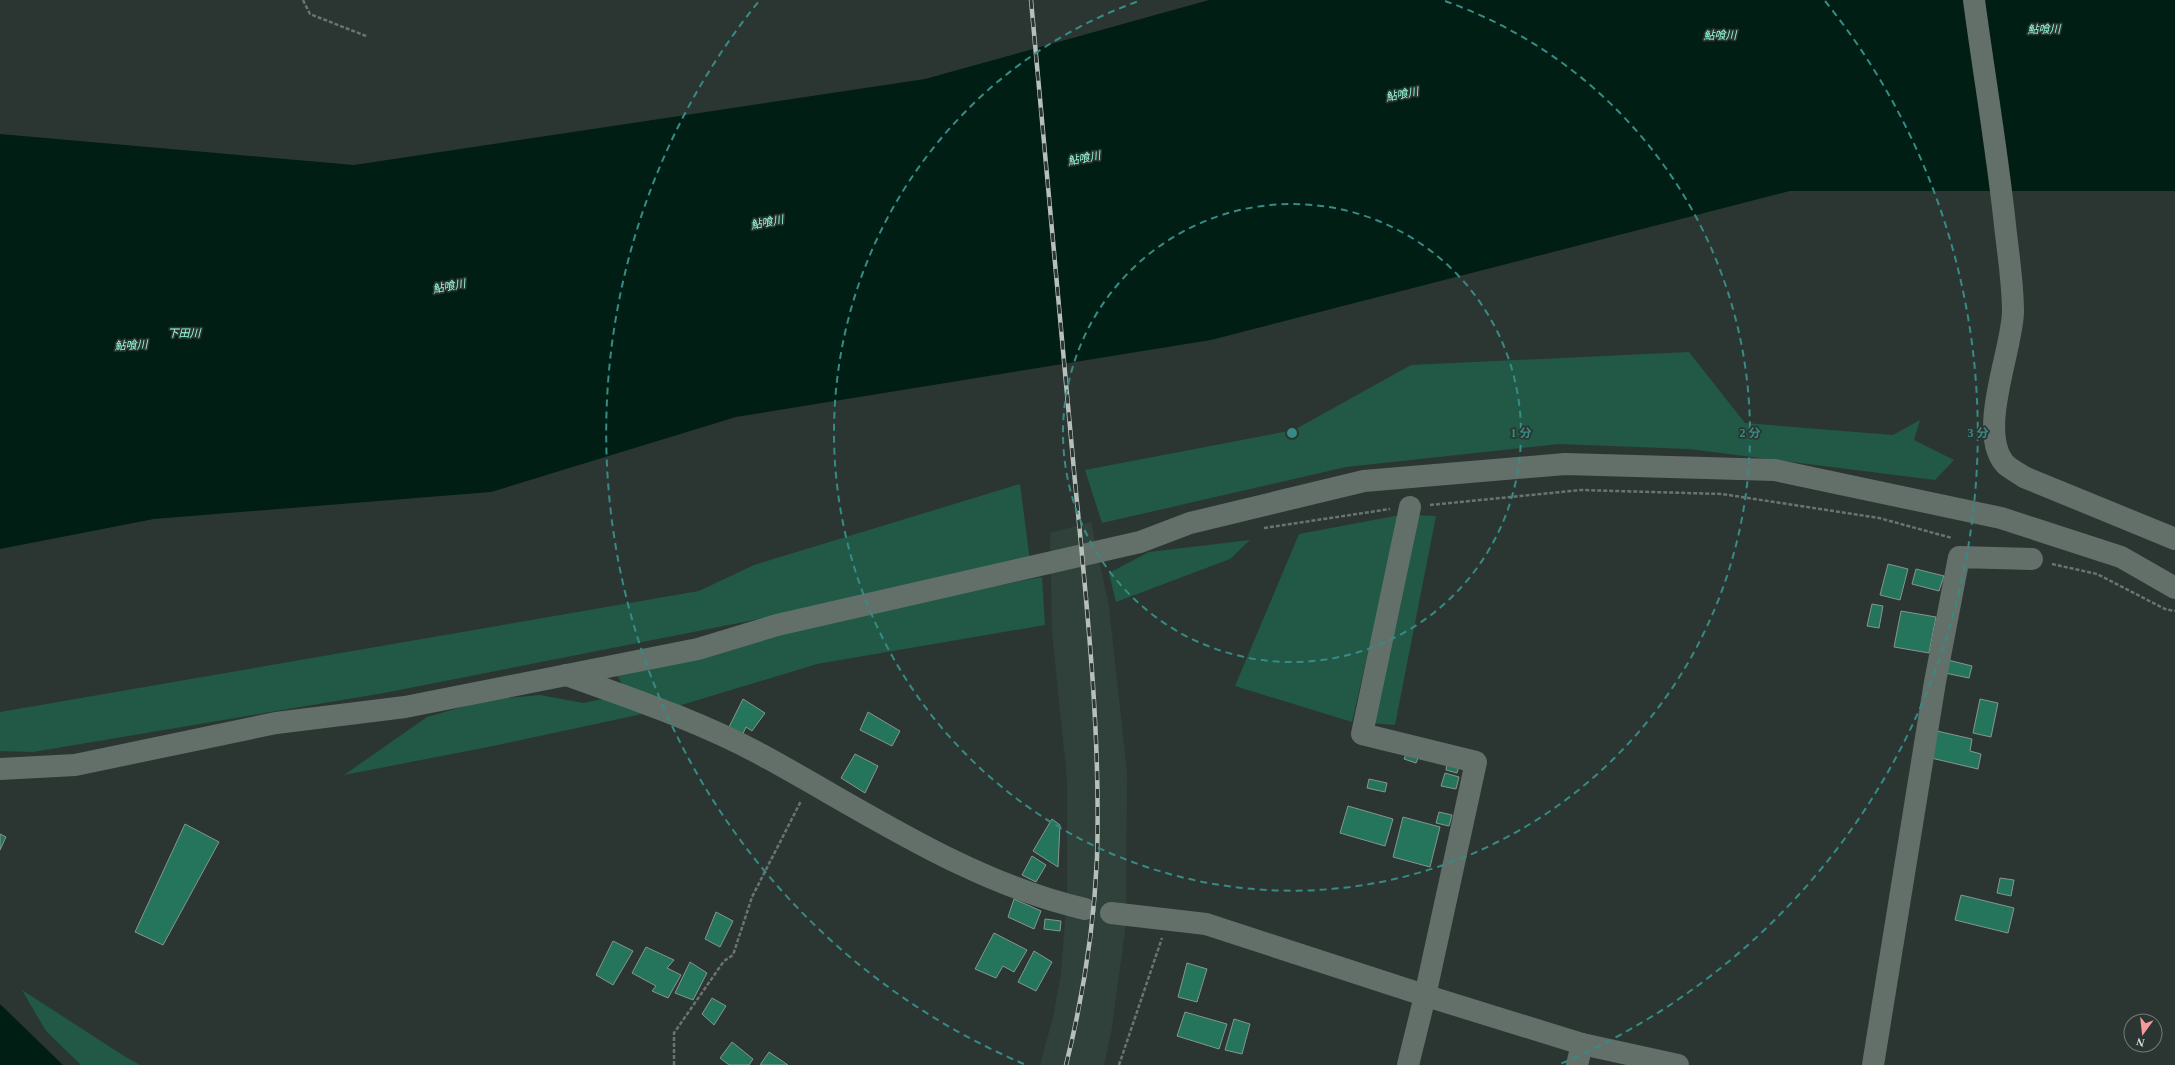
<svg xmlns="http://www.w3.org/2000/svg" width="2175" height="1065" font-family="'Times New Roman','Noto Sans JP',serif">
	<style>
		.built { fill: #2f413a }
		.green { fill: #215946 }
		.water { fill: #001e14 }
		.building { fill: #24755c; stroke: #88958f }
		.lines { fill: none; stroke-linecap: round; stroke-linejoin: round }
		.path { stroke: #6a736f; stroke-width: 2.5; stroke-dasharray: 4 2; stroke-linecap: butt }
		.minor { stroke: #63706a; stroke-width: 22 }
		.rail-casing { stroke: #b7bfbb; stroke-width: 4.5 }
		.rail { stroke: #2b3632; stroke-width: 3; stroke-dasharray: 9; stroke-linecap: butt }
		.ring { fill: none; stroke: #378b84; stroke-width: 2; stroke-dasharray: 7 5 }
		.labels { text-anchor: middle; stroke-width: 3.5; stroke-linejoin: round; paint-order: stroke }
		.water-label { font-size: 11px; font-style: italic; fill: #95fcd7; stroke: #2b3632 }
		.centre { fill: #378b84; stroke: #2b3632; stroke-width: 2 }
		.ring-label { font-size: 12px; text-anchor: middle; font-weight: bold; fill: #378b84; stroke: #2b3632; stroke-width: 3.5; stroke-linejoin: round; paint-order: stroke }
	</style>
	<rect width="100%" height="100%" fill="#2b3632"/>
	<path class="built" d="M1091,522L1109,606L1127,773L1126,924L1111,1034L1104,1065H1040L1053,1017L1061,973L1067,896V780L1052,632L1050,533Z"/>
	<g class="green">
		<path d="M1689,352L1745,423L1893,435L1920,420L1914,440L1954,460L1935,480L1689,449L1559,444L1346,467L1102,523L1085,470L1294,430L1411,365Z"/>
		<path d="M1020,484L1030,561L749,621L384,693L33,752L0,751V712L699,591L754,565Z"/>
		<path d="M1400,515L1352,722L1235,686L1299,534Z"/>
		<path d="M1416,515L1436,516L1395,725L1370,723Z"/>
		<path d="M1250,540L1230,559L1116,602L1109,573L1149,552Z"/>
		<path d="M1042,577L1045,625L817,664L675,707L493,746L344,775L427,717L487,700L540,695L583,703L629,694L616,674L838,617Z"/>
		<path d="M22,990L124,1056L140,1065H81L46,1031Z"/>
	</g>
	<g class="water">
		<path d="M1209,0H2175V191H1790L1211,340L736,417L491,492L154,519L0,549V134L354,165L925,79Z"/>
		<path d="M0,1004L63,1065H0Z"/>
	</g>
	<g class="building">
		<path d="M1888,564L1908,569L1900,600L1880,595Z"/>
		<path d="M1916,569L1944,576L1939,591L1912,584Z"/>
		<path d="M1872,604L1883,606L1879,628L1867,626Z"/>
		<path d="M1901,611L1936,617L1929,653L1894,647Z"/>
		<path d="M1948,660L1972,666L1969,678L1945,673Z"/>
		<path d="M743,699L765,713L752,731L746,727L741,738L728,729Z"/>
		<path d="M1980,699L1998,703L1991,737L1973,733Z"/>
		<path d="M868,712L900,731L892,746L860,730Z"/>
		<path d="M1937,731L1972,739L1970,751L1981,754L1978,769L1931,758Z"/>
		<path d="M1407,752L1419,756L1416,763L1404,759Z"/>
		<path d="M855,754L878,766L865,793L841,778Z"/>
		<path d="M1447,763L1459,766L1457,773L1446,770Z"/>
		<path d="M1445,773L1459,777L1456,789L1441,786Z"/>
		<path d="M1369,779L1387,783L1385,792L1367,788Z"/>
		<path d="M1348,806L1393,819L1385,846L1340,833Z"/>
		<path d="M1439,812L1452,815L1449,826L1436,823Z"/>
		<path d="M1403,817L1440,827L1430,867L1393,857Z"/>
		<path d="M1052,819L1060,825L1058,867L1033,851Z"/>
		<path d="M185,824L219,842L163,945L135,932Z"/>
		<path d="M0,834L6,837L0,850Z"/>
		<path d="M1032,856L1046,865L1036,882L1022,875Z"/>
		<path d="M2000,878L2014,880L2011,896L1997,893Z"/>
		<path d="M1961,895L2014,908L2008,933L1955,920Z"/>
		<path d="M1014,899L1041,911L1034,929L1008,917Z"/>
		<path d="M716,912L733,921L720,947L705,939Z"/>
		<path d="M1045,919L1061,921L1060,931L1044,929Z"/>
		<path d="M994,933L1027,950L1014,972L1003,966L996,978L975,969Z"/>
		<path d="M613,941L633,951L613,985L596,975Z"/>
		<path d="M646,947L674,960L667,968L681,975L668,998L652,991L656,986L632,973Z"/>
		<path d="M1034,951L1052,962L1036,991L1018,982Z"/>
		<path d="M690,962L707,973L693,1000L675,993Z"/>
		<path d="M1187,963L1207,969L1197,1002L1178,997Z"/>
		<path d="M712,998L726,1006L714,1025L702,1014Z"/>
		<path d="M1185,1012L1227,1024L1219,1049L1177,1036Z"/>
		<path d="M1234,1019L1250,1024L1242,1054L1225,1050Z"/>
		<path d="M732,1042L753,1059L749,1065H729L720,1058Z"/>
		<path d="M769,1052L788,1065H760Z"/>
	</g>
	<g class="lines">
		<g class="path">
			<path d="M303,0L310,14L366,36"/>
			<path d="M1430,505L1581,490L1722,494L1879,518L1952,538"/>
			<path d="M1264,528L1390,509"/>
			<path d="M2052,564L2097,574L2165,609L2175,611"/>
			<path d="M674,1065V1033L724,961L733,955L752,897L801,801"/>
			<path d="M1119,1065L1162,938"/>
		</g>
		<g class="minor">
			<path d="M1974,0C1984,75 1997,150 2005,225C2008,253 2013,283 2013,312C2012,352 1976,433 2006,465C2011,469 2018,473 2024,477L2175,539"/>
			<path d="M566,675C633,699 699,721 762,755C865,811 968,882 1085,909"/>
			<path d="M0,769L75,765L276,723L405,707L698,649L777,625L1140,542L1190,523L1364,481L1565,464L1775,470L2001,518L2121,557L2175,588"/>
			<path d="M1111,913L1206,924L1430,997L1582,1044L1678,1065"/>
			<path d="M1408,1065L1425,996L1476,762L1362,734L1410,507"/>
			<path d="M1577,1065L1582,1044"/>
			<path d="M1873,1065L1935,682L1959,557L2032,559"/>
		</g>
		<g class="rail-casing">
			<path id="rail" d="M1031,0C1045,157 1060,314 1074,471C1086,599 1101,729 1097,858C1094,928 1083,997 1066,1065"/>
		</g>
		<use href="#rail" class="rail"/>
	</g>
	<g class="ring">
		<circle cx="1292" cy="433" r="229"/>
		<path d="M1445 1A458 458 0 1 1 1139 1"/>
		<path d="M1024 1064A686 686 0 0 1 759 1M1825 1A686 686 0 0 1 1560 1064"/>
	</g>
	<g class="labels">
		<g class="water-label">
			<text transform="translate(2044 29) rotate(-1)" y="4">鮎喰川</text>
			<text transform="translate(1720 35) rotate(-1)" y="4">鮎喰川</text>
			<text transform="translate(1402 94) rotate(-11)" y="4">鮎喰川</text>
			<text transform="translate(1084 158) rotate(-11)" y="4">鮎喰川</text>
			<text transform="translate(767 222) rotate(-11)" y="4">鮎喰川</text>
			<text transform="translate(449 286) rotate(-11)" y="4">鮎喰川</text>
			<text x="184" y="337">下田川</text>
			<text transform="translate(131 345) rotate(-3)" y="4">鮎喰川</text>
		</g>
	</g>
	<circle cx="1292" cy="433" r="6" class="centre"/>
	<g class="ring-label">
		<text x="1521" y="437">1 分</text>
		<text x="1750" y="437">2 分</text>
		<text x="1978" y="437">3 分</text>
	</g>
	<g transform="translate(2143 1033) rotate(195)"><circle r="19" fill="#2b3632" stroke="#707a76"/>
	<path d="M0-3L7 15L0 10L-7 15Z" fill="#f59b9d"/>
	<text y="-6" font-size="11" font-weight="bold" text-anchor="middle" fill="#d8dfdc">N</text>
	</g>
</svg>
